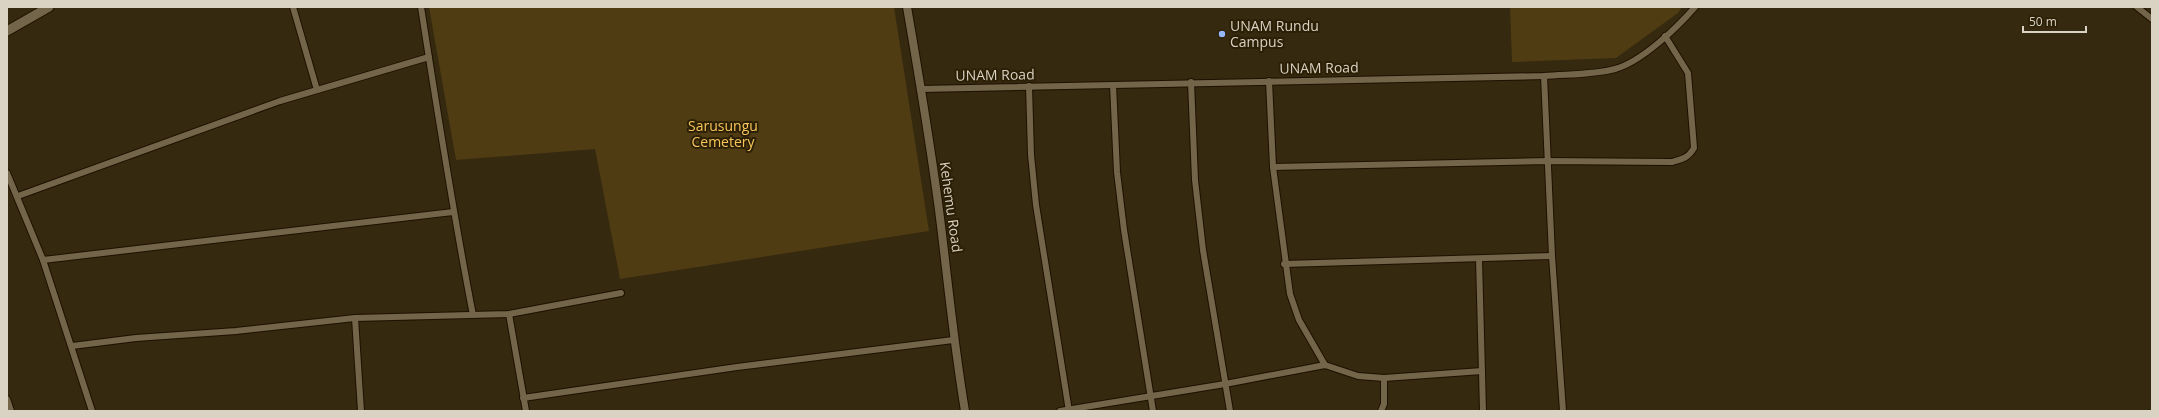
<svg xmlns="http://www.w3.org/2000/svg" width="2159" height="418" font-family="'Open Sans',sans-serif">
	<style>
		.green { fill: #4f3c13 }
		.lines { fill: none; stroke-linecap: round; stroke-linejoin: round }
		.minor-casing { stroke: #1d1100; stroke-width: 8 }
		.tertiary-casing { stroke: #1d1100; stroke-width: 10 }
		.secondary-casing { stroke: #1d1100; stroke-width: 11 }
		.minor { stroke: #736549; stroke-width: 6 }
		.tertiary { stroke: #736549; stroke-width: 8 }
		.secondary { stroke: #736549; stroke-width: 9 }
		.poi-dot { fill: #94b7fd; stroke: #2b1f05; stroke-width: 1.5 }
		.labels { text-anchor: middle; stroke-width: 4; stroke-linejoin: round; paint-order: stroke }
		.poi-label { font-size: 14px; fill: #dad2c3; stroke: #2b1f05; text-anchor: start }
		.street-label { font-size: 14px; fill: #dad2c3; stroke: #2b1f05 }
		.park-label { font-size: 14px; fill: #f7c55a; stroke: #2b1f05 }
	</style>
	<rect width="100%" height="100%" fill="#35290f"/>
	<g class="green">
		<path d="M429,7H894L929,231L620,279L595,149L456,160Z"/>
		<path d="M1510,7H1682L1678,13L1616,58L1512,62Z"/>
	</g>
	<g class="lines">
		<g class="minor-casing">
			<g id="minor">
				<path d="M293,7L317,90"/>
				<path d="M421,7C437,110 453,213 473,315"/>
				<path d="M2137,7L2152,19"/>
				<path d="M1544,76L1552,256L1563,411"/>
				<path d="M1269,81L1273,167L1290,294L1299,320L1325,365"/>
				<path d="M1191,82L1195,180L1203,250L1230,411"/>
				<path d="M1113,85L1117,172L1124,230L1153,411"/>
				<path d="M1029,86L1031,155L1036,205L1069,411"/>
				<path d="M921,89L1544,76C1567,74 1593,75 1615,69C1641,62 1677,28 1695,7"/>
				<path d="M1273,167L1548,161L1672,162C1683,159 1688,158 1694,148L1688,73L1665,36"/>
				<path d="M7,173L43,260L92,411"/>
				<path d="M18,196L280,101L429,57"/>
				<path d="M1479,259L1483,411"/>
				<path d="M43,260L453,212"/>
				<path d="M1284,264L1552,256"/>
				<path d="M509,314L526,411"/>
				<path d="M355,318L361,411"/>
				<path d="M72,346L136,338L236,331L355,318L509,314L621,293"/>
				<path d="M523,398L737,367L953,340"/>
				<path d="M7,399L11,411"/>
				<path d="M1060,411L1225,384L1325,365L1358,376L1384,378L1482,371"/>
				<path d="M1381,411L1384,404V378"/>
			</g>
		</g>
		<g class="tertiary-casing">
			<path id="tertiary" d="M907,7C920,82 933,158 942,234C949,293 955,352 965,411"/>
		</g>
		<g class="secondary-casing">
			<path id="secondary" d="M7,31L49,7"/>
		</g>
		<use href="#minor" class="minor"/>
		<use href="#tertiary" class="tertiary"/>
		<use href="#secondary" class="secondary"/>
	</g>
	<circle class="poi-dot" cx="1222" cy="34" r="4"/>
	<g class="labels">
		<g class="poi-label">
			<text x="1230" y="31">UNAM Rundu<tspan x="1230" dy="16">Campus</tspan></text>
		</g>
		<g class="street-label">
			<text transform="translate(1319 68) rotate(-1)" y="5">UNAM Road</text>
			<text transform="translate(995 75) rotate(-1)" y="5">UNAM Road</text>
			<text transform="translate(951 207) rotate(82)" y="5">Kehemu Road</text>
		</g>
		<g class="park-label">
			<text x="723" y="131">Sarusungu<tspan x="723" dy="16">Cemetery</tspan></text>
		</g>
	</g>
	<rect width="2159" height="418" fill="none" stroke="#dad2c3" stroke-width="16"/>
	<path d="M2023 26v6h63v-6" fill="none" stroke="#dad2c3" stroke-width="2"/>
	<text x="2029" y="26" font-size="12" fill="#dad2c3" stroke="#2b1f05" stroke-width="3" paint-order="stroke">50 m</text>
</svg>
